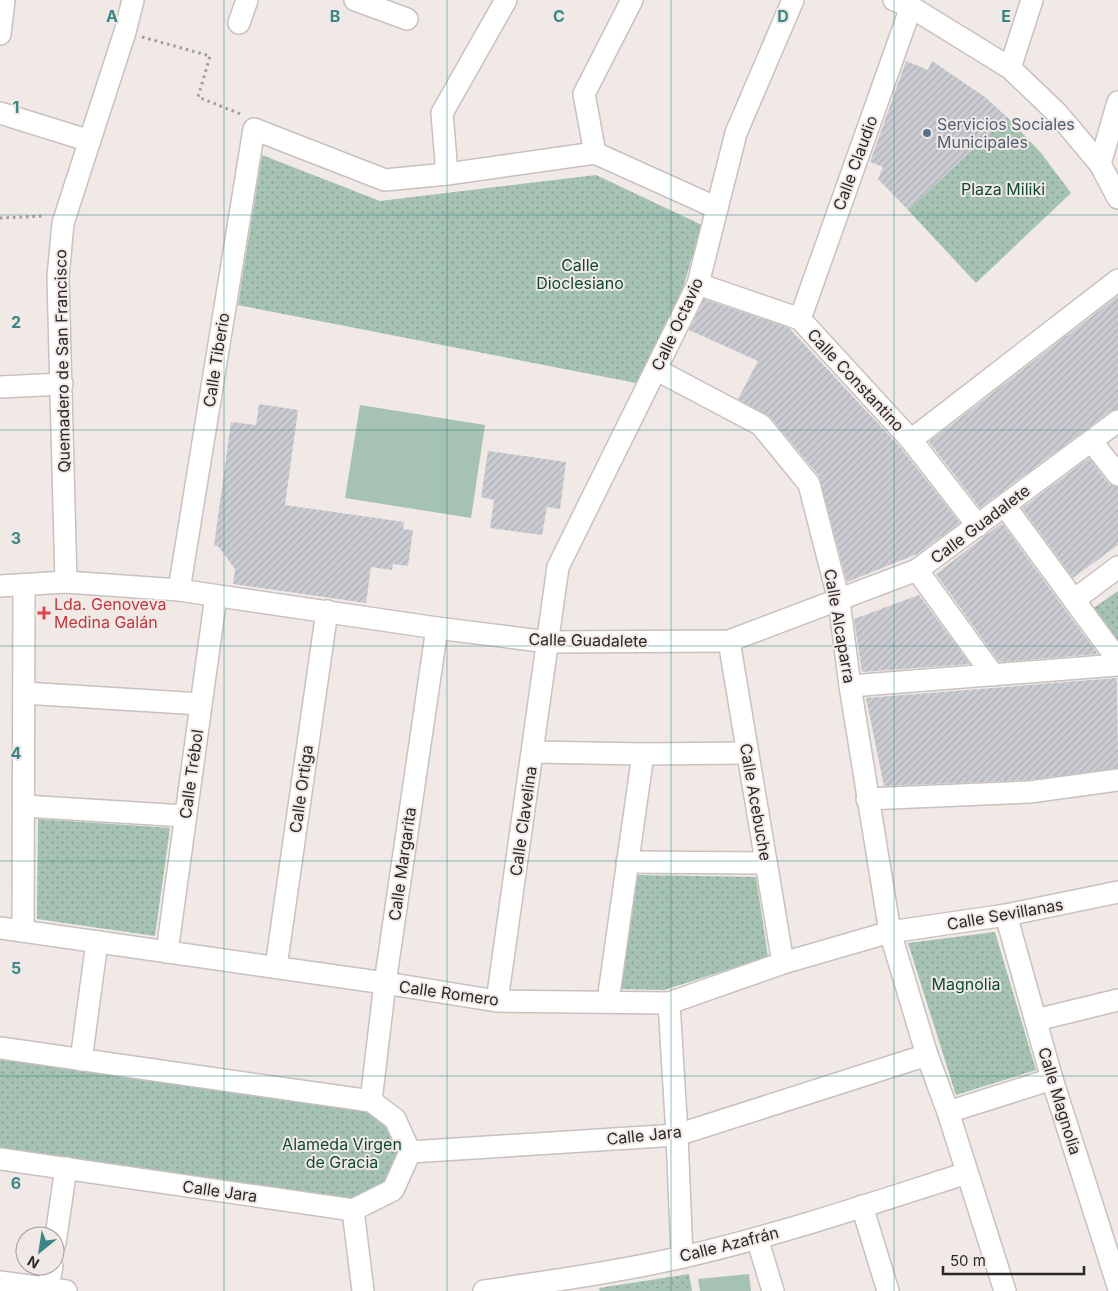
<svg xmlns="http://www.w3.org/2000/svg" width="1118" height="1291" font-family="Inter,sans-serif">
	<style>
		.green { fill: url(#green-dots) }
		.pitch { fill: #a5c2b2 }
		.building { fill: url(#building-hatch) }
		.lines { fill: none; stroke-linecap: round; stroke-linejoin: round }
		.minor-casing { stroke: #c8c1be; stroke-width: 24 }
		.path { stroke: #a19c99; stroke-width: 3; stroke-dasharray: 2.5 4; stroke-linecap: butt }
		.minor { stroke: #fff; stroke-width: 21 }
		.grid { fill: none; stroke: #3d8688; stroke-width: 1; stroke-opacity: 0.55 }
		.service-dot { fill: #5c6f8a; stroke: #f0e9e6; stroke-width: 2 }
		.health-dot { fill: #e0444e; stroke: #f0e9e6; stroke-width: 2 }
		.labels { text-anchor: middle; stroke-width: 4; stroke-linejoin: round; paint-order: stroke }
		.service-label { font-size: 16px; fill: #4e5e75; stroke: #f0e9e6; text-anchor: start }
		.street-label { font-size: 16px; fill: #2b2827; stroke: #f0e9e6 }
		.park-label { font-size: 16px; fill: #0e4a32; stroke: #f0e9e6 }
		.health-label { font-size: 16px; fill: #be3a42; stroke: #f0e9e6; text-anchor: start }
		.grid-label { font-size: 16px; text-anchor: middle; font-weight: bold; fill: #3d8688; stroke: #f0e9e6; stroke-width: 4; stroke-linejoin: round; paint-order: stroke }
	</style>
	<defs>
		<pattern id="green-dots" width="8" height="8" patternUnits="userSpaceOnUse" patternTransform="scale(1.25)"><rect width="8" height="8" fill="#a5c2b2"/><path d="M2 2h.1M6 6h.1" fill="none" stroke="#879e91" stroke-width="1.8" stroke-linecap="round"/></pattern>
		<pattern id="building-hatch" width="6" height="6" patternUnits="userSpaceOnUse" patternTransform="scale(1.25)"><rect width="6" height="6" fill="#cbccd2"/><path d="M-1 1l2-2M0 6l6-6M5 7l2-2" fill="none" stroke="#aeafb4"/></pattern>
	</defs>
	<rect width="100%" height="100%" fill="#f0e9e6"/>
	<g class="green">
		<path d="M1007,117L1041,153L1071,193L976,283L908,210Z"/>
		<path d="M262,155L380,201L596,175L702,225L681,294L636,383L238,305Z"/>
		<path d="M1118,591V650L1092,609Z"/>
		<path d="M38,819L170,828L155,936L37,919Z"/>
		<path d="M638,875L756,877L768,957L664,990L621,989Z"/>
		<path d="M995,932L1036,1070L956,1095L908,943Z"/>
		<path d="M0,1058L368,1110L391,1124L399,1153L388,1185L351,1201L0,1151Z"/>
		<path d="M689,1274L692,1291H600L599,1288Z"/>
	</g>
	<g class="pitch">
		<path d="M360,405L485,425L471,518L345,498Z"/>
		<path d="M749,1274L751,1291H700L698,1279Z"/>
	</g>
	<g class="building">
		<path d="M906,61L928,70L932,61L985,97L1007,117L908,210L878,179L883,167L870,162Z"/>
		<path d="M1118,296V409L1111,411L980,508L929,442Z"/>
		<path d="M704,299L789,328L901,448L960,523L917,554L847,582L819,476L770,417L738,399L758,361L689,330Z"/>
		<path d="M259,404L298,410L285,505L404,522L403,529L413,530L408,566L393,564L392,570L371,567L366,603L233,584L235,569L218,546H214L231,422L256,425Z"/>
		<path d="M488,451L566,462L560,509L547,507L542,535L490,528L494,500L481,497Z"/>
		<path d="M1089,458L1108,483L1113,486L1118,487V545L1073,578L1022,508Z"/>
		<path d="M1002,523L1053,593L1098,654L999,662L936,574Z"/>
		<path d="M919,595L970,664L862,672L854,619Z"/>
		<path d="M1117,678L1118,768L1029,780L884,786L866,698Z"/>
	</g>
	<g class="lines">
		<g class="minor-casing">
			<g id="minor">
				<path d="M355,0L407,19"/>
				<path d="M894,0L911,7L1010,68L1057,113L1100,164L1118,198"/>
				<path d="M239,23L247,0"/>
				<path d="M0,34L4,0"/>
				<path d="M1010,68L1032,0"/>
				<path d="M0,113L90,141"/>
				<path d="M595,153L584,94L632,0"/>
				<path d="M1100,164L1118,102"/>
				<path d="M447,174L442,113L506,0"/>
				<path d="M698,284L800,319L911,440L978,526"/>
				<path d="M800,319L911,7"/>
				<path d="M657,370L761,425L809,484L839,601L850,686L890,932L927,1055L948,1112L1005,1291"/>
				<path d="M0,387L62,384"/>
				<path d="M911,440L1118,280"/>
				<path d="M1092,442L1118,475"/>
				<path d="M1005,506L1118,660"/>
				<path d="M917,570L993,675"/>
				<path d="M66,582L58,277L63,223L125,32L133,0"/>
				<path d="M0,586L66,582L179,590L437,628L548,642L729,641L917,570L1118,421"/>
				<path d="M179,590L254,129L385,180L447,174L595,153L717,208"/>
				<path d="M1074,600L1118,567"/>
				<path d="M729,641L783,963"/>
				<path d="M850,686L1118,665"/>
				<path d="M24,693L201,704"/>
				<path d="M534,752L643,754L747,753"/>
				<path d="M867,799L1030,792L1118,780"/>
				<path d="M24,806L185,816"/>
				<path d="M627,862L766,863"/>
				<path d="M1006,915L1052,1079L1118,1286"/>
				<path d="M0,928L385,983L497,1001L669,1003L783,963L890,932L1006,915L1118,892"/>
				<path d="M23,931L24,585"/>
				<path d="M167,952L216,596"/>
				<path d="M276,967L327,611"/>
				<path d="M497,1001L558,567L698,284L736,133L793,0"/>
				<path d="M608,1001L643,754"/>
				<path d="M669,1003L677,1135L682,1257"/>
				<path d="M1036,1020L1118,1000"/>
				<path d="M0,1048L371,1101L395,1119L410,1152L393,1190L353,1210L0,1159"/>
				<path d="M81,1060L97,942"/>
				<path d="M371,1101L385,983L437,628"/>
				<path d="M948,1112L1052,1079"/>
				<path d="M410,1152L677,1135L927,1055"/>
				<path d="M862,1206L888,1291"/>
				<path d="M353,1210L363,1291"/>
				<path d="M757,1238L773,1291"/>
				<path d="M55,1243L66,1168"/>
				<path d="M0,1282L66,1291"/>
				<path d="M48,1288L52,1266"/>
				<path d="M484,1291C551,1281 617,1272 683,1257C779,1235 873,1203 967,1173"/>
			</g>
		</g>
		<g class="path">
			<path d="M142,37L210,56L198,97L243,115"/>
			<path d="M0,218L44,216"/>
		</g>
		<use href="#minor" class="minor"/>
	</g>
	<path class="grid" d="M224,0V1291M447,0V1291M671,0V1291M894,0V1291M0,215H1118M0,430H1118M0,646H1118M0,861H1118M0,1076H1118"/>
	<circle class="service-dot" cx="927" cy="133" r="5"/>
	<path class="health-dot" d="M41.5 605.5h5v5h5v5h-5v5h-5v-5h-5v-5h5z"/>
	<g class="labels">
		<g class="service-label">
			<text x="937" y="130">Servicios Sociales<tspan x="937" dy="18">Municipales</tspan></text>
		</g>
		<g class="street-label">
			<text transform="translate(855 163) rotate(-70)" y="6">Calle Claudio</text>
			<text transform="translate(677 324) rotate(-65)" y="6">Calle Octavio</text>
			<text transform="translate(216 360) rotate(-81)" y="6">Calle Tiberio</text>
			<text transform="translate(62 361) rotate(-91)" y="6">Quemadero de San Francisco</text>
			<text transform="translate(856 380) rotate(47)" y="6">Calle Constantino</text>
			<text transform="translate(980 524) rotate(-37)" y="6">Calle Guadalete</text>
			<text transform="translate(840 626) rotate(80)" y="6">Calle Alcaparra</text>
			<text transform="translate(588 640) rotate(1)" y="6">Calle Guadalete</text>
			<text transform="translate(191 774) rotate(-82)" y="6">Calle Trébol</text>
			<text transform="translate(301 789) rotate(-82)" y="6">Calle Ortiga</text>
			<text transform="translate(756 802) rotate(80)" y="6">Calle Acebuche</text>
			<text transform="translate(523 821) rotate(-82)" y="6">Calle Clavelina</text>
			<text transform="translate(402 864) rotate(-82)" y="6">Calle Margarita</text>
			<text transform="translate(1005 914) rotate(-10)" y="6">Calle Sevillanas</text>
			<text transform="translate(449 993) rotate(8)" y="6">Calle Romero</text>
			<text transform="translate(1060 1101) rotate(73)" y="6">Calle Magnolia</text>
			<text transform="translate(644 1135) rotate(-6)" y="6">Calle Jara</text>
			<text transform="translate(220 1191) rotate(8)" y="6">Calle Jara</text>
			<text transform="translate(729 1244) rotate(-14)" y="6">Calle Azafrán</text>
		</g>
		<g class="park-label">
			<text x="1003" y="195">Plaza Miliki</text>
			<text x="580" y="271">Calle<tspan x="580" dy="18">Dioclesiano</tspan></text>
			<text x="966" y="990">Magnolia</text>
			<text x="342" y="1150">Alameda Virgen<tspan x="342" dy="18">de Gracia</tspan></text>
		</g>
		<g class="health-label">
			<text x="54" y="610">Lda. Genoveva<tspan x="54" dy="18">Medina Galán</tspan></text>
		</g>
	</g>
	<g class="grid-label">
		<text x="112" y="22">A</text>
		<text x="335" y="22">B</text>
		<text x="559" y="22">C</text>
		<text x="783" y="22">D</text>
		<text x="1006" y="22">E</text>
		<text x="16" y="113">1</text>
		<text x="16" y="328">2</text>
		<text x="16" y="544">3</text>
		<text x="16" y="759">4</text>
		<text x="16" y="974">5</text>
		<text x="16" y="1189">6</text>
	</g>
	<g transform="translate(40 1251) rotate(210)"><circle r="24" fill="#f0e9e6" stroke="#a19c9a"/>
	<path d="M0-4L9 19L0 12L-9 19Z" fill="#3d8688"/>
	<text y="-8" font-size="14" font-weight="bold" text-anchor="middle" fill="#2b2827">N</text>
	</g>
	<path d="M943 1266v8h141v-8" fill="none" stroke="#2b2827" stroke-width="2.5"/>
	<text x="950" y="1266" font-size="15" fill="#2b2827" stroke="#f0e9e6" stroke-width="4" paint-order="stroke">50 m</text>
</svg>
